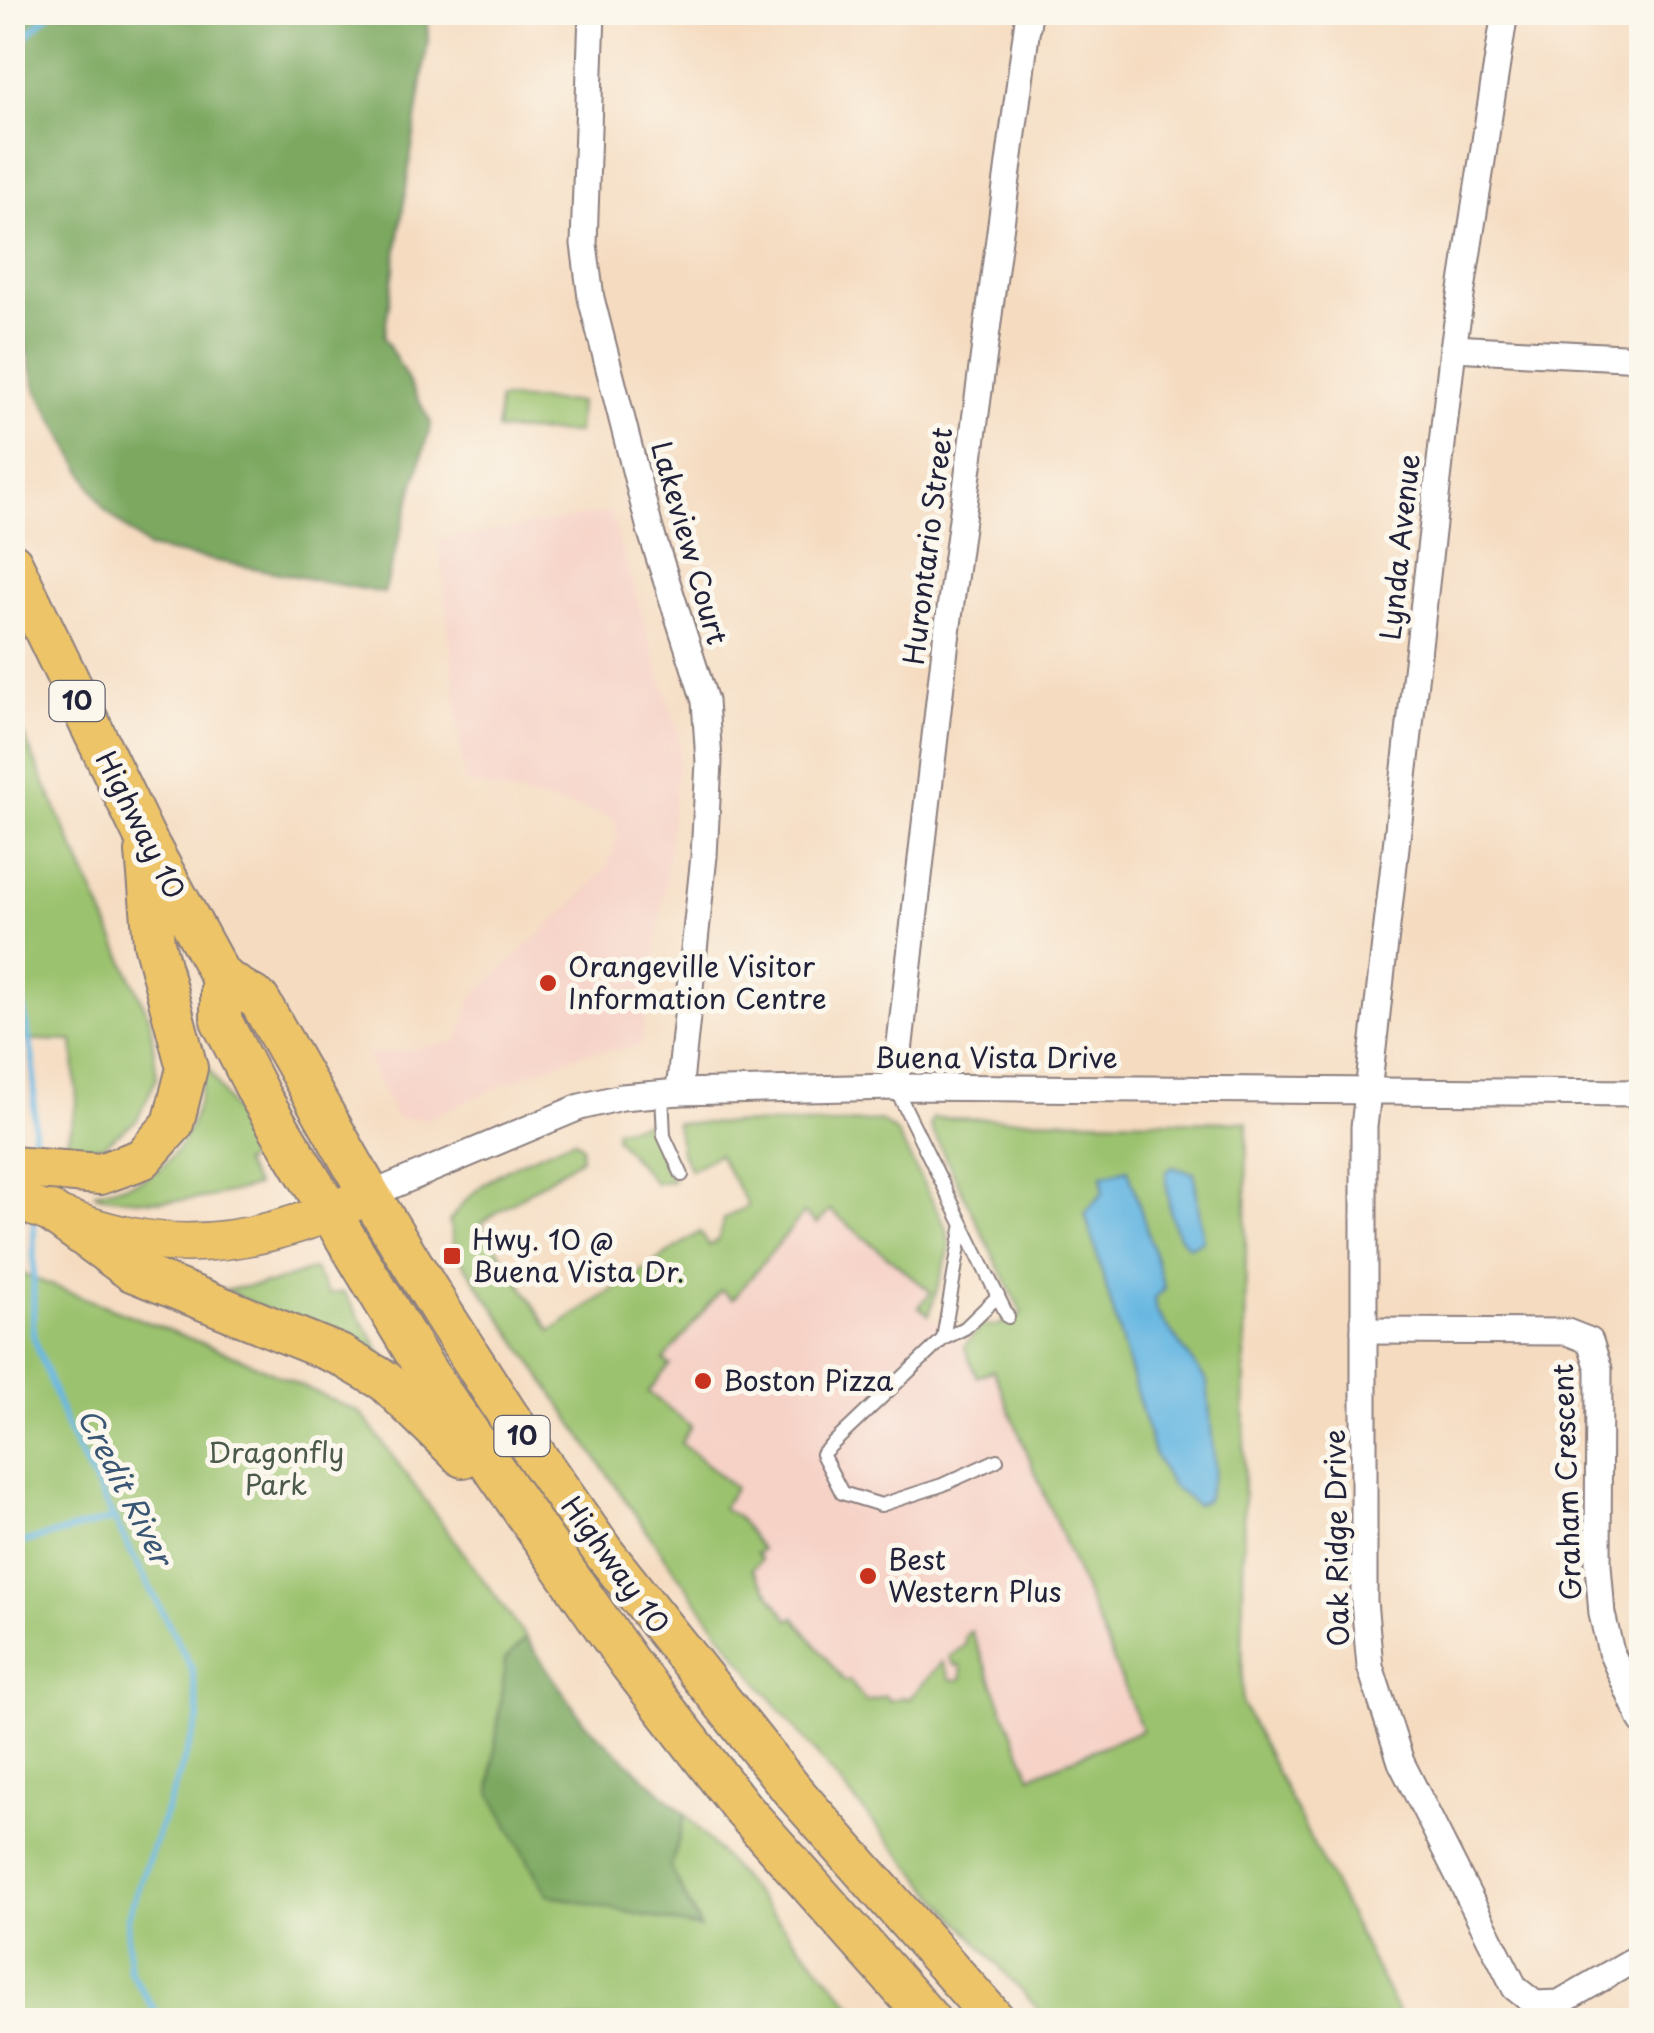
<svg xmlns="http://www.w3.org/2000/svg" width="1654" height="2033" font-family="'Playpen Sans',sans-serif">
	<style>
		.built { fill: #f6d1c6 }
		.green { fill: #9bc26e; stroke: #5e7254; stroke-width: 2.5; fill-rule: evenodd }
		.forest { fill: #7ca861; stroke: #4f654e; stroke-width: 2.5 }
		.water { fill: #68b7e2; stroke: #456c8e; stroke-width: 2.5 }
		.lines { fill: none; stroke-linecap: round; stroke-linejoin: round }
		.stream { stroke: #68b7e2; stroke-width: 6 }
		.service-casing { stroke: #8c7f7e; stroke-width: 16 }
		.minor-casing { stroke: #8c7f7e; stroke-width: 29 }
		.primary-casing { stroke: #8c7f7e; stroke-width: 41 }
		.trunk-casing { stroke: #8c7f7e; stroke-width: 44 }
		.service { stroke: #fff; stroke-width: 12 }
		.minor { stroke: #fff; stroke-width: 25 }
		.primary { stroke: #eec469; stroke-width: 38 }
		.trunk { stroke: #eec469; stroke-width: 40 }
		.poi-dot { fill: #c8321e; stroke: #fbf7ec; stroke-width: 4 }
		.labels { text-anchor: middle; stroke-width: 10; stroke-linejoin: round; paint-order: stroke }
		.shield { fill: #fbf7ec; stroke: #636270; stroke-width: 2.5 }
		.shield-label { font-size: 25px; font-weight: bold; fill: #22223b }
		.street-label { font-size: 28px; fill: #22223b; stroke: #fbf7ec }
		.poi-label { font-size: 28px; fill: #22223b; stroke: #fbf7ec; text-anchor: start }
		.park-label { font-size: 28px; fill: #4c5a4d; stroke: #fbf7ec }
		.water-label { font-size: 30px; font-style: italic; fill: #3a5675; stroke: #fbf7ec }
	</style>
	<rect width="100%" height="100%" fill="#fbf7ec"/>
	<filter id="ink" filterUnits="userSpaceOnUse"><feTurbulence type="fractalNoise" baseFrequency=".01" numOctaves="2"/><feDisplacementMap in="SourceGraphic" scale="20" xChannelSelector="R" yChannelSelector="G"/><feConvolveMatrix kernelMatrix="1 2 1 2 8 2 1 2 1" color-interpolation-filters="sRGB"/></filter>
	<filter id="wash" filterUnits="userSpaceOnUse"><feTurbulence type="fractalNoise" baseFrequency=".0048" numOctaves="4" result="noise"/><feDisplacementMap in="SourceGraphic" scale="40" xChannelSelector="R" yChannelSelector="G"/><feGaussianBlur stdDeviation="2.25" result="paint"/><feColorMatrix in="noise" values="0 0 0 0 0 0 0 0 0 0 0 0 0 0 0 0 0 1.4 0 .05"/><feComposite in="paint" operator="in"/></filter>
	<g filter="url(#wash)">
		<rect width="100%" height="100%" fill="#f5dcc1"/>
		<g class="built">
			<path d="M610,512L680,739L665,887L640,1047L585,1053L532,1072L429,1118H396L366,1055L458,1042L473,996L577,900L608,866L617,835L614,817L464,782L439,540Z"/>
			<path d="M830,1209L931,1292L920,1307L964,1346L977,1376L993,1370L1143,1731L1020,1780L898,1745L731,1575L722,1508L735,1488L680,1443L648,1392L669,1365L664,1360L721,1290L733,1298L804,1213Z"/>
		</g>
		<g class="green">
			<path d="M499,399L579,402L577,433L497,430Z"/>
			<path d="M13,712L150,1019L157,1077L137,1120L103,1145L64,1151L77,1103L73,1041L13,1039Z"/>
			<path d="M205,1062L259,1155L242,1163L256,1186C193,1204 160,1204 96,1195L95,1192C110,1188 127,1186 141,1180C185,1160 202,1106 205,1062Z"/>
			<path d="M933,1118L1247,1122L1242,1704L1402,2020H1048C949,1912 853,1802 762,1687C652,1548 558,1397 456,1253L449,1222C480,1174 524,1161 574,1139L582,1146L581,1158L481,1223L551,1331L700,1232L709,1246L719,1239L723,1219L748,1206L718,1154L691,1170L681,1152L676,1123L830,1124L881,1121L897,1133L947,1229L950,1248L929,1315L919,1307L931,1292L830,1210L817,1224L804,1213L733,1299L721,1290L664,1360L670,1365L648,1392L691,1426L681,1443L735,1488L722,1508L737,1516L762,1550L757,1553L761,1560L752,1569L789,1620L794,1617L845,1682L849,1680L866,1702L885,1696L890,1701L903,1697L909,1699L942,1662L951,1680L962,1679L961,1666L954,1665L949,1657L965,1645V1636L971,1631L1031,1776L1142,1730L993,1370L977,1377L964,1346L983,1325L997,1326L1022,1314L930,1126ZM1128,1170L1164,1288L1154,1298L1156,1311L1206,1382L1171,1485L1154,1453L1085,1213Z"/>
			<path d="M651,1122L662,1162L673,1181L655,1183L615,1137L616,1129Z"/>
			<path d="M314,1269L328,1294L344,1292L393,1372L224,1290L272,1283Z"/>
			<path d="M12,1270L243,1359L361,1413L526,1638L505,1660L700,1926L671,1868L685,1814L866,2020H13Z"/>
		</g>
		<g class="forest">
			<path d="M12,13H427L428,40L384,337L431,423L384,593L148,548L104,509L36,388L13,295Z"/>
			<path d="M526,1638L583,1721L685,1814L671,1868L700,1928L547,1895L490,1792L505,1660Z"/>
		</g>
		<g class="water">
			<path d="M1172,1167L1194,1173L1203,1241L1189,1246C1168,1231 1168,1197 1166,1172Z"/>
			<path d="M1128,1169L1165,1289L1154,1298L1156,1311L1207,1382L1215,1470L1206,1500L1196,1505L1171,1485L1154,1453L1085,1213L1103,1192L1102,1175Z"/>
		</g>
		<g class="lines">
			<g class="stream">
				<path d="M12,50L51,12"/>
				<path d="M12,948L34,1065V1153"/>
				<path d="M34,1221L33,1335L69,1433L192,1669L199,1719L127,1919L129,1970L161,2020"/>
				<path d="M12,1545L115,1519"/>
			</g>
		</g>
	</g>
	<g filter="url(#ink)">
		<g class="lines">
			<g class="service-casing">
				<g id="service">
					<path d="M895,1087L1008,1317"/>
					<path d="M662,1094L664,1136L682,1175"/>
					<path d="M962,1229L943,1339L822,1454L842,1493L881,1505L942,1485L997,1460"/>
					<path d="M943,1339L965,1328L998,1296"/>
				</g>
			</g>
			<g class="minor-casing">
				<g id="minor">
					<path d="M592,12L584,244L591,298L650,529L705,701L709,762L704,856L679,1092"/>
					<path d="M1505,12L1453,348L1364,1127V1601L1370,1666L1401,1762L1515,1988L1535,2004L1559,2003L1642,1955"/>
					<path d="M1453,348L1642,358"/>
					<path d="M895,1087L946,640L1029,12"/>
					<path d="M370,1195L580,1107L622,1097L679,1092L895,1087L1642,1093"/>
					<path d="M1364,1331L1567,1332L1590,1341L1599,1369L1598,1565L1602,1614L1611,1652L1642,1722"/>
				</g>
			</g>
			<g class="primary-casing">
				<path id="primary" d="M12,1199C51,1213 91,1229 132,1237C209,1253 288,1232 358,1200"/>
			</g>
			<g class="trunk-casing">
				<g id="trunk">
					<path d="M12,563L145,838L221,977V1020L261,1098L428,1374L630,1664L742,1808L930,2020"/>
					<path d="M221,977L259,1000L370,1195L443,1314L507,1414L604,1553L793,1791L995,2020"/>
					<path d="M12,1167L100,1174L142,1159L173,1124L187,1068L154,943L146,852"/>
					<path d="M51,1212L132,1271L340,1355L385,1381L463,1457"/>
				</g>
			</g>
			<use href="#service" class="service"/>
			<use href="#minor" class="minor"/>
			<use href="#primary" class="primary"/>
			<use href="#trunk" class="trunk"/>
		</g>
	</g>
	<g class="poi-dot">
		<circle cx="548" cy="983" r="10"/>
		<rect x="442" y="1246" width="20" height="20" rx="5"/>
		<circle cx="703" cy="1381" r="10"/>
		<circle cx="868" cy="1576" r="10"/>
	</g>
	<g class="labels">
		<g class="shield">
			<rect x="49.5" y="681" width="55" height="40" rx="8"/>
			<rect x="494.5" y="1416" width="55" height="40" rx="8"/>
		</g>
		<g class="shield-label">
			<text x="77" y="710">10</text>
			<text x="522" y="1445">10</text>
		</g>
		<g class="street-label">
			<text transform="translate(689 543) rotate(74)" y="10">Lakeview Court</text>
			<text transform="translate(928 546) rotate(-83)" y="10">Hurontario Street</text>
			<text transform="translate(1400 547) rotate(-84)" y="10">Lynda Avenue</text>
			<text transform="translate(140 825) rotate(63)" y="10">Highway 10</text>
			<text x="996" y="1068">Buena Vista Drive</text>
			<text transform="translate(1567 1482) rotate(-92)" y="10">Graham Crescent</text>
			<text transform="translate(1337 1538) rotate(-91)" y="10">Oak Ridge Drive</text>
			<text transform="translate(615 1565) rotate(54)" y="10">Highway 10</text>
		</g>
		<g class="poi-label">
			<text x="568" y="977">Orangeville Visitor<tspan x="568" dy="32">Information Centre</tspan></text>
			<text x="472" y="1250">Hwy. 10 @<tspan x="472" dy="32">Buena Vista Dr.</tspan></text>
			<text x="723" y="1391">Boston Pizza</text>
			<text x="888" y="1570">Best<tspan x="888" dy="32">Western Plus</tspan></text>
		</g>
		<g class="park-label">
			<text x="276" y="1463">Dragonfly<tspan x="276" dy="32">Park</tspan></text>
		</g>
		<g class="water-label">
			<text transform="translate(124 1487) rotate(63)" y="10">Credit River</text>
		</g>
	</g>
	<rect width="1654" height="2033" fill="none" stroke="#fbf7ec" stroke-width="50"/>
</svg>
